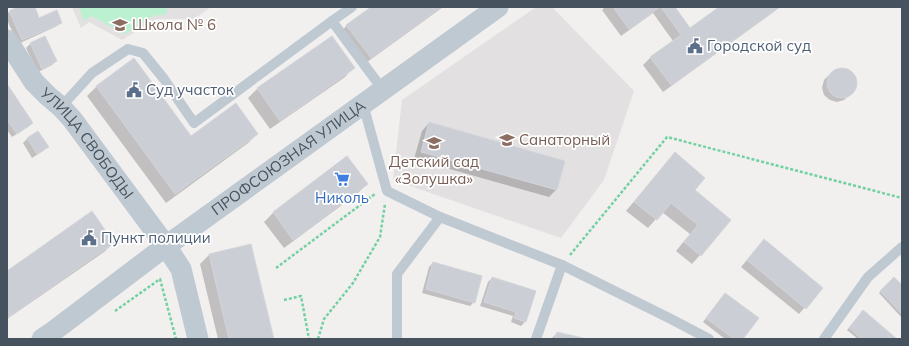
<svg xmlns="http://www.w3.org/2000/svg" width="909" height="346" font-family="Mulish,sans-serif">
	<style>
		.education { fill: #e3e0e1 }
		.green { fill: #bbf1d0 }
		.shadow { fill: #0003 }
		.building { fill: #cbced4; stroke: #d3d5db }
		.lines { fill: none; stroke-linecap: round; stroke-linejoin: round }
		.path { stroke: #72d1a1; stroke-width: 2.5; stroke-dasharray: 3 2; stroke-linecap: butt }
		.lane { stroke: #bfc9d2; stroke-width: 10 }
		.street { stroke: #bfc9d2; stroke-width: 21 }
		.labels { text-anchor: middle; stroke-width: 3.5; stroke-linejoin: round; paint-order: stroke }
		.education-label { font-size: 15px; fill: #785e54; stroke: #fff; text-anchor: start }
		.service-label { font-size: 15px; fill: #4e5e75; stroke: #fff; text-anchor: start }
		.street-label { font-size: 15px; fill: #46525d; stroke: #fff }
		.shop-label { font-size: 15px; fill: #366cbe; stroke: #fff }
	</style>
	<rect width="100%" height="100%" fill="#f2efef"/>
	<g class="education">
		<path d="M72,7H211L194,19H156L122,40L89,22L81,28Z"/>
		<path d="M536,7H552L634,91L604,180L561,238L393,180L402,100Z"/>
	</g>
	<path class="green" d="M79,7H167L166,15H155L125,34L91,16L84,21Z"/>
	<g class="shadow">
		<path d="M21,7H33L39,19L61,22L57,26L18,44L7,20V14L9,12Z"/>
		<path d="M372,7H443L363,65L340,33L347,25Z"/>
		<path d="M605,7H674L690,29L721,7H779L775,11L663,92L643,65L650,58L673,41L653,13L621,36L602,10Z"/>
		<path d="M44,37L56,61L52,65L38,72L26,48L30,44Z"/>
		<path d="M331,37L353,68L345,77L270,129L248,98L257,89Z"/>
		<path d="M134,59L191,137L257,134L248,143L166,203L87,96L96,87Z"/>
		<path d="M842,68L849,70L854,76L856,83L854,90L844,100L837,102L830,100L824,95L822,88L824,80L834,70Z"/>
		<path d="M7,86L32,123L28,127L12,137L7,130Z"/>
		<path d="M429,123L564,162L556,190L549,197L414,159L422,131Z"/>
		<path d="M38,132L47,147L43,151L32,158L23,143L27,139Z"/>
		<path d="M675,154L693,191L729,220L700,255L692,264L676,251L690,234L662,212L648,228L626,211L666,163Z"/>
		<path d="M347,158L367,184L358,193L284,248L264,222L273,213Z"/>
		<path d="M764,240L822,288L799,314L741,267Z"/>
		<path d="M113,243L104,252L7,319V272Z"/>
		<path d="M250,245L273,339H218L200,264L209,255Z"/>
		<path d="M433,263L474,302L470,306L422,293L429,267Z"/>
		<path d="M492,278L525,322L521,326L511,322L513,316L480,306L488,282Z"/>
		<path d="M894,278L902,286V318L879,293Z"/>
		<path d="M725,294L742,339H725L703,322Z"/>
		<path d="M863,311L896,339H858L847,330Z"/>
		<path d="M557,333L583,339H551Z"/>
	</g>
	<g class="building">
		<path d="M18,7H35L39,18L57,10L62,23L22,40L9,11Z"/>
		<path d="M371,7H441L371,58L346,25Z"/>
		<path d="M613,7H660L629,29Z"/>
		<path d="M661,7H675L690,28L719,7H780L671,85L650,57L681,35Z"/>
		<path d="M45,36L57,61L42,69L30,43Z"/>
		<path d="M332,36L355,68L280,121L257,88Z"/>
		<path d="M134,58L191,136L236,103L258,134L175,194L96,86Z"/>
		<circle cx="842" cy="83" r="15"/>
		<path d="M7,84L33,123L17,134L7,120Z"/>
		<path d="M429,122L565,161L557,190L421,152Z"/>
		<path d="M38,131L49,147L37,154L27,138Z"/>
		<path d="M675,152L705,178L695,190L731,220L701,256L684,242L698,225L671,203L657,220L634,202Z"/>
		<path d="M347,156L368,184L293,240L273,212Z"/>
		<path d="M92,211L114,243L7,318V271Z"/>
		<path d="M764,239L823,288L806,309L747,260Z"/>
		<path d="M251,244L274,339H229L209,254Z"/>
		<path d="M433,262L482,276L475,303L426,289Z"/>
		<path d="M492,277L536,291L526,322L514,318L516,312L484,302Z"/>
		<path d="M894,277L902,285V314L880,291Z"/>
		<path d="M725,293L759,318L743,339H734L706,318Z"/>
		<path d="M863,310L897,339H862L849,328Z"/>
		<path d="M557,332L587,339H554Z"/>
	</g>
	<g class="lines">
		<g class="path">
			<path d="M570,255L667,137L902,198"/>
			<path d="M276,268L375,194"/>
			<path d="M284,300L301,296L309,339"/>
			<path d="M115,311L160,279L176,339"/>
			<path d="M318,339L324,319L353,283L380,237L385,204"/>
		</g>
		<g class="lane">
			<path d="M332,21L352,7"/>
			<path d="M363,104L387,191L440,217L562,265L671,319L709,339"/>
			<path d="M61,107L92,73L128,49L143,53L164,79L194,123L332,21L383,90"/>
			<path d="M397,339V274L440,217"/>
			<path d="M536,339L562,265"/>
			<path d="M824,339L868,277L902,247"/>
		</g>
		<g class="street">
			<path id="s1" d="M7,40L34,82L48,96L61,107L72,119L166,246L181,269L198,339"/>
			<path id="s2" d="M42,339L51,333L166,246L498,7"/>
		</g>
	</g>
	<defs>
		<g id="school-bare" transform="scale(1.2)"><path d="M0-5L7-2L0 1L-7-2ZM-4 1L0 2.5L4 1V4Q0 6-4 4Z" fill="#8d6e63" stroke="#fff" stroke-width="2.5" paint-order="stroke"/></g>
		<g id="civic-bare" transform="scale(1.2)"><path d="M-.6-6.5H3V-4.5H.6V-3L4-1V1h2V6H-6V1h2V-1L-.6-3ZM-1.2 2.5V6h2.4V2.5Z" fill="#5c6f8a" stroke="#fff" stroke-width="2.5" paint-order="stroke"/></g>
		<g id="supermarket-bare" transform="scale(1.2)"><path d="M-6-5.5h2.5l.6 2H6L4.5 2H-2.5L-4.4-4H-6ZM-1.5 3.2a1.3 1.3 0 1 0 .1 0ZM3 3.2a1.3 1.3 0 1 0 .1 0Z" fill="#3f7fe0" stroke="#fff" stroke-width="2.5" paint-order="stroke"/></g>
	</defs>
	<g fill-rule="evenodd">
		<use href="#school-bare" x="120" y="25"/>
		<use href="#civic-bare" x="695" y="46"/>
		<use href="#civic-bare" x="134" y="90"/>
		<use href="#school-bare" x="507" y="140"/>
		<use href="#school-bare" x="434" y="143"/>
		<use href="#supermarket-bare" x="342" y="179"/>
		<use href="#civic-bare" x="89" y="238"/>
	</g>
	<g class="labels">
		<g class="education-label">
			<text x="132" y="30">Школа № 6</text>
			<text x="519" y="145">Санаторный</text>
			<text x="434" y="167" text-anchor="middle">Детский сад<tspan x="434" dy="17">«Золушка»</tspan></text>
		</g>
		<g class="service-label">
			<text x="707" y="51">Городской суд</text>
			<text x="146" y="95">Суд участок</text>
			<text x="101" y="243">Пункт полиции</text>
		</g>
		<g class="street-label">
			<text dy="5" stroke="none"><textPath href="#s1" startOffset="131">УЛИЦА СВОБОДЫ</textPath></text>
			<text dy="5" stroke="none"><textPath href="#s2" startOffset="306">ПРОФСОЮЗНАЯ УЛИЦА</textPath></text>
		</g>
		<g class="shop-label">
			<text x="342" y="203">Николь</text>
		</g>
	</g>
	<rect width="909" height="346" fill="none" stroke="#46525d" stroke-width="16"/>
</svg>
